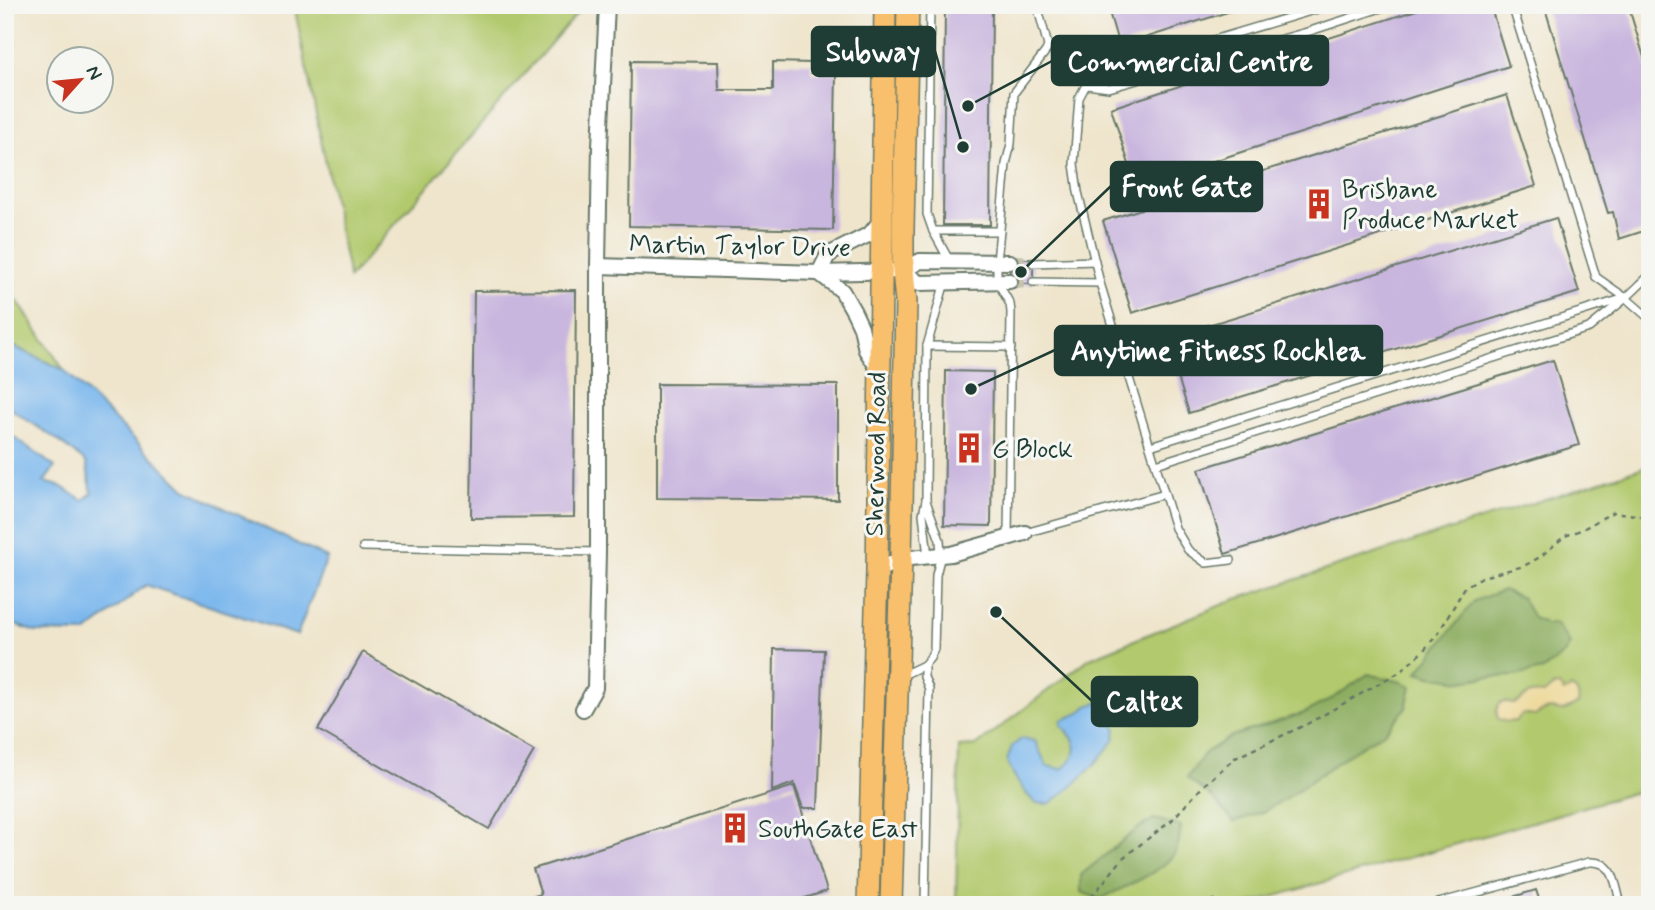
<svg xmlns="http://www.w3.org/2000/svg" width="1655" height="910" font-family="Mynerve,sans-serif">
	<style>
		.green { fill: #b2c96d; stroke: #688350; stroke-width: 2 }
		.forest { fill: #8dad60; stroke: #56754a; stroke-width: 2 }
		.sand { fill: #eeda9e; stroke: #868c69; stroke-width: 2 }
		.water { fill: #7bb7ed; stroke: #4d7a90; stroke-width: 2 }
		.building { fill: #c9b6de }
		.lines { fill: none; stroke-linecap: round; stroke-linejoin: round }
		.street-tunnel { stroke: #c5c3ae; stroke-width: 14; stroke-dasharray: 14 7; stroke-linecap: butt }
		.lane-casing { stroke: #687869; stroke-width: 10 }
		.street-casing { stroke: #687869; stroke-width: 18 }
		.primary-casing { stroke: #687869; stroke-width: 24 }
		.path { stroke: #687869; stroke-width: 2.5; stroke-dasharray: 5 5; stroke-linecap: butt }
		.lane { stroke: #fff; stroke-width: 7 }
		.street { stroke: #fff; stroke-width: 14 }
		.primary { stroke: #f8bf6c; stroke-width: 21 }
		.labels { text-anchor: middle; stroke-width: 6; stroke-linejoin: round; paint-order: stroke }
		.poi-label { font-size: 26px; fill: #1f3d34; stroke: #f6f6f2; text-anchor: start }
		.street-label { font-size: 26px; fill: #1f3d34; stroke: #f6f6f2 }
		.leader { fill: none; stroke: #1f3d34; stroke-width: 2.5 }
		.callout-dot { fill: #1f3d34; stroke: #f6f6f2; stroke-width: 2.5 }
		.callout { fill: #1f3d34; stroke: #1f3d34; stroke-width: 2.5 }
		.callout-label { font-size: 28px; text-anchor: middle; font-weight: bold; fill: #fff }
	</style>
	<rect width="100%" height="100%" fill="#f6f6f2"/>
	<filter id="ink" filterUnits="userSpaceOnUse"><feTurbulence type="fractalNoise" baseFrequency=".0143" numOctaves="2"/><feDisplacementMap in="SourceGraphic" scale="14" xChannelSelector="R" yChannelSelector="G"/><feConvolveMatrix kernelMatrix="1 2 1 2 8 2 1 2 1" color-interpolation-filters="sRGB"/></filter>
	<filter id="wash" filterUnits="userSpaceOnUse"><feTurbulence type="fractalNoise" baseFrequency=".00686" numOctaves="4" result="noise"/><feDisplacementMap in="SourceGraphic" scale="28" xChannelSelector="R" yChannelSelector="G"/><feGaussianBlur stdDeviation="1.57" result="paint"/><feColorMatrix in="noise" values="0 0 0 0 0 0 0 0 0 0 0 0 0 0 0 0 0 1.4 0 .05"/><feComposite in="paint" operator="in"/></filter>
	<g filter="url(#wash)">
		<rect width="100%" height="100%" fill="#efe5cc"/>
		<g class="green">
			<path d="M294,5H584L349,278Z"/>
			<path d="M5,296H14L64,370L11,345L5,344Z"/>
			<path d="M1650,465V788L1245,905H956L959,747L976,746L1090,658L1236,599Z"/>
		</g>
		<g class="forest">
			<path d="M1503,590L1522,598L1533,618L1546,624H1556L1570,644L1564,654L1543,670L1514,676L1486,677L1462,681L1430,676L1418,672L1474,601Z"/>
			<path d="M1368,674L1402,682L1411,686L1406,708L1385,732L1352,752L1284,800L1262,812L1234,822L1213,798L1187,778L1205,753L1232,736L1304,713L1333,698Z"/>
			<path d="M1154,819L1181,826C1180,834 1179,846 1175,853C1163,872 1120,889 1100,899L1081,892V875L1137,829Z"/>
		</g>
		<path class="sand" d="M1556,686L1560,687L1564,692L1571,688C1578,691 1580,696 1578,704L1563,711L1550,709L1543,711L1535,716L1523,714L1520,716L1516,721L1507,722L1498,719C1496,713 1496,701 1505,702C1508,702 1511,704 1514,704C1530,696 1524,692 1544,694L1552,687Z"/>
		<g class="water">
			<path d="M5,344L10,345L64,370L185,489L327,558L297,635L146,585L86,633L35,632L5,621V432H7L55,467L44,482L60,486L83,500L92,493L86,462L56,439L15,412L5,402Z"/>
			<path d="M1099,702L1116,729L1114,740L1094,765L1068,790L1049,804L1035,803C1023,791 1014,778 1007,761L1012,746L1023,738L1035,741L1047,766L1062,769C1082,753 1079,742 1061,725L1062,720L1080,713L1087,706Z"/>
		</g>
		<g id="blocks">
			<g class="building">
				<path d="M945,5H992L990,225H943Z"/>
				<path d="M1107,5H1247V6L1119,46Z"/>
				<path d="M1432,5H1490L1509,66L1136,186L1111,108Z"/>
				<path d="M1544,5H1628L1650,77V201L1646,202L1650,212V229L1619,239L1613,212L1608,213Z"/>
				<path d="M631,61L718,62L719,90H773V62L811,63V73H836L833,230L629,226Z"/>
				<path d="M1507,95L1536,186L1132,313L1103,221Z"/>
				<path d="M1556,218L1579,292L1189,413L1166,338Z"/>
				<rect x="1010" y="259" width="23" height="25"/>
				<path d="M576,290L574,517L471,518L474,291Z"/>
				<path d="M1553,360L1579,445L1225,554L1199,469Z"/>
				<path d="M946,371L993,372L991,526L944,525Z"/>
				<path d="M657,384L838,385V500L657,498Z"/>
				<path d="M774,649L824,650L818,808H803L794,783L772,791Z"/>
				<path d="M363,652L534,751L489,829L318,730Z"/>
				<path d="M794,786L827,891L783,905H507L541,894L533,869Z"/>
				<path d="M1536,890L1541,905H1489V904Z"/>
			</g>
		</g>
	</g>
	<g filter="url(#ink)">
		<use href="#blocks" fill-opacity="0" stroke="#687869" stroke-width="2"/>
		<g class="lines">
			<g class="street-tunnel">
				<path d="M1010,262L1033,263"/>
				<path d="M1010,281L1033,282"/>
			</g>
			<g class="lane-casing">
				<g id="lane">
					<path d="M930,5L927,214L933,231L949,260"/>
					<path d="M1512,5L1596,277L1626,298L1650,319"/>
					<path d="M1087,85L1109,88L1307,32L1390,5"/>
					<path d="M933,231H1000"/>
					<path d="M1033,263L1095,261"/>
					<path d="M1033,282L1100,283"/>
					<path d="M927,346L1011,347"/>
					<path d="M1150,446L1622,299"/>
					<path d="M1156,464L1589,328L1626,298L1650,275"/>
					<path d="M1025,533L1165,494"/>
					<path d="M1008,537L1011,312L1010,304L997,281V262L1006,164L1011,144L1014,93L1046,51L1048,46L1037,5"/>
					<path d="M363,547L598,552"/>
					<path d="M928,556L923,514L926,501L927,346L945,282"/>
					<path d="M1231,560L1206,563L1188,550L1175,528L1100,283L1078,192L1074,164L1079,98L1086,85L1106,72L1331,5"/>
					<path d="M903,675L924,665"/>
					<path d="M925,905L929,689L924,677V665L930,658L934,649L936,575L941,555L940,540L926,501"/>
					<path d="M1431,905L1589,862C1615,860 1615,884 1621,905"/>
				</g>
			</g>
			<g class="street-casing">
				<g id="street">
					<path d="M598,266L819,273L903,271L920,261L1010,262"/>
					<path d="M903,271L919,283L1010,281"/>
					<path d="M819,273L842,291L854,312L861,327L866,350L879,370"/>
					<path d="M819,273L828,255L870,234L882,219"/>
					<path d="M877,571L901,559L951,554L1025,533"/>
					<path d="M583,709L595,688L598,552V266L600,146L607,5"/>
					<path d="M1304,905L1308,904"/>
				</g>
			</g>
			<g class="primary-casing">
				<g id="primary">
					<path d="M868,905L877,571L885,5"/>
					<path d="M891,905L901,559L906,302L903,271V229L908,5"/>
				</g>
			</g>
			<g class="path">
				<path d="M1085,905L1124,857L1171,821L1204,785L1235,758L1307,724L1400,672L1423,651L1438,634L1465,587L1482,577L1524,566L1540,557L1565,536L1581,530L1613,512L1650,517"/>
				<path d="M1201,905L1216,899"/>
			</g>
			<use href="#lane" class="lane"/>
			<use href="#street" class="street"/>
			<use href="#primary" class="primary"/>
		</g>
	</g>
	<defs>
		<g id="building-bare" transform="scale(2.415)"><path d="M-4-6H4V6H1V3H-1V6H-4ZM-2.5-4.3h1.7v1.8h-1.7ZM.8-4.3h1.7v1.8H.8ZM-2.5-1h1.7V.8h-1.7ZM.8-1h1.7V.8H.8Z" fill="#c8321e" stroke="#f6f6f2" stroke-width="2.5" paint-order="stroke"/></g>
	</defs>
	<g fill-rule="evenodd">
		<use href="#building-bare" x="1319" y="204"/>
		<use href="#building-bare" x="969" y="448"/>
		<use href="#building-bare" x="735" y="828"/>
	</g>
	<g class="labels">
		<g class="poi-label">
			<text x="1342" y="198">Brisbane<tspan x="1342" dy="30">Produce Market</tspan></text>
			<text x="992" y="457">G Block</text>
			<text x="758" y="837">SouthGate East</text>
		</g>
		<g class="street-label">
			<text transform="translate(740 245) rotate(1)" y="9">Martin Taylor Drive</text>
			<text transform="translate(875 454) rotate(-89)" y="9">Sherwood Road</text>
		</g>
	</g>
	<path class="leader" d="M963 147L935 51M968 106L1052 61M1021 272L1111 186M971 389L1055 350M996 612L1092 701"/>
	<g class="callout-dot">
		<circle cx="963" cy="147" r="7"/>
		<circle cx="968" cy="106" r="7"/>
		<circle cx="1021" cy="272" r="7"/>
		<circle cx="971" cy="389" r="7"/>
		<circle cx="996" cy="612" r="7"/>
	</g>
	<g class="callout">
		<rect x="812" y="27" width="123" height="49" rx="7"/>
		<rect x="1052" y="36" width="276" height="49" rx="7"/>
		<rect x="1111" y="162" width="151" height="49" rx="7"/>
		<rect x="1055" y="326" width="327" height="49" rx="7"/>
		<rect x="1092" y="677" width="105" height="49" rx="7"/>
	</g>
	<g class="callout-label">
		<text x="873" y="61">Subway</text>
		<text x="1190" y="71">Commercial Centre</text>
		<text x="1187" y="196">Front Gate</text>
		<text x="1218" y="360">Anytime Fitness Rocklea</text>
		<text x="1144" y="711">Caltex</text>
	</g>
	<rect width="1655" height="910" fill="none" stroke="#f6f6f2" stroke-width="28"/>
	<g transform="translate(80 80) rotate(63)"><circle r="33" fill="#f6f6f2" stroke="#a0aca6" stroke-width="2"/>
	<path d="M0-5L12 26L0 18L-12 26Z" fill="#c8321e"/>
	<text y="-10" font-size="19" font-weight="bold" text-anchor="middle" fill="#1f3d34">N</text>
	</g>
</svg>
